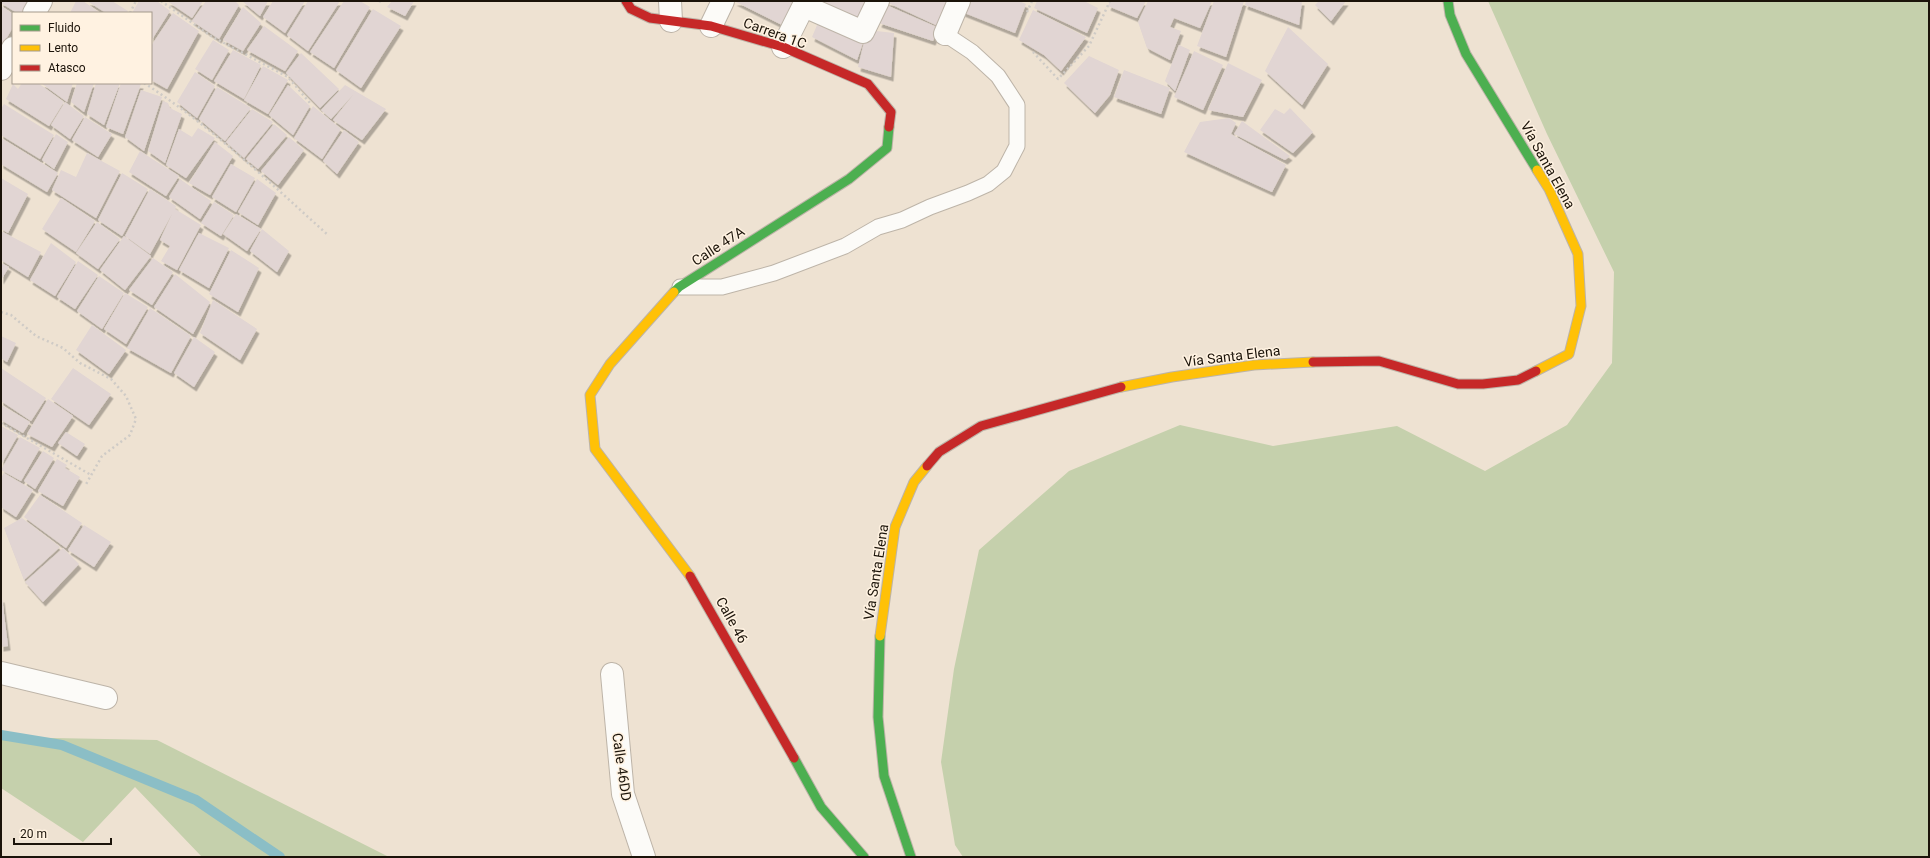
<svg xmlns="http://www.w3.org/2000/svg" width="1930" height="858" font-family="Roboto,sans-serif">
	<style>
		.forest { fill: #c5d0ac }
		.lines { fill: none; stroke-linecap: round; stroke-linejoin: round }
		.stream { stroke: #8bbec6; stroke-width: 10 }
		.building { fill: #e1d5d3; filter: url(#shadow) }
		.lane-casing { stroke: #bdb4a8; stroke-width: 17 }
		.street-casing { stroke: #bdb4a8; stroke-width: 24 }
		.fast-casing { stroke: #bdb4a8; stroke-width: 11 }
		.slow-casing { stroke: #bdb4a8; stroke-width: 11 }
		.jam-casing { stroke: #bdb4a8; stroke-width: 11 }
		.path { stroke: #cfcbc6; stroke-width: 2.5; stroke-dasharray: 2 3; stroke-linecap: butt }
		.lane { stroke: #fcfbf8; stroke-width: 15 }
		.street { stroke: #fcfbf8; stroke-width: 22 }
		.fast { stroke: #4caf50; stroke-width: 9 }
		.slow { stroke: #ffc107; stroke-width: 9 }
		.jam { stroke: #c62828; stroke-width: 9 }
		.labels { text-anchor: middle; stroke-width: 3; stroke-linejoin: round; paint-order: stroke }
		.street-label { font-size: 14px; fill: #1b1309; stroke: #fff2e1 }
	</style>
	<defs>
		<filter id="shadow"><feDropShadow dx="2.5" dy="4.5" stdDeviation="0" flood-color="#0004"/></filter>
	</defs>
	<rect width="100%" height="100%" fill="#eee2d2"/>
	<g class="forest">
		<path d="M1488,1H1929V857H963L955,845L941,762L954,669L979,550L1069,471L1180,425L1273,446L1397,426L1485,471L1567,425L1612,363L1614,272L1547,134Z"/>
		<path d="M1,737L157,740L389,857H202L135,787L83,842L1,788Z"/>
	</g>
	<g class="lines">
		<path class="stream" d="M1,735L62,745L196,800L280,857"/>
	</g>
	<g class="building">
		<path d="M1,1H31L25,13H17L1,3Z"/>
		<path d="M76,1H83L100,13H70Z"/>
		<path d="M87,1H112L128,11L126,13H106Z"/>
		<path d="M139,1H157L170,11L151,41V13H132Z"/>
		<path d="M167,1H203L192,18Z"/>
		<path d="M206,1H235L239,5L219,39L192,21Z"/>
		<path d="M242,1H268L260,16Z"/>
		<path d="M273,1H305L285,33L263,17Z"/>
		<path d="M308,1H340L308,51L287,35Z"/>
		<path d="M344,1H360L370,7L334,68L310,52Z"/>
		<path d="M392,1H414L405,16L387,7Z"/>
		<path d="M734,1H796L784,26Z"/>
		<path d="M812,1H876L862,28Z"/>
		<path d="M884,1H949L938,26Z"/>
		<path d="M961,1H1019L1026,4L1015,33L957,10Z"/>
		<path d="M1037,1H1084L1098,8L1087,33L1034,8Z"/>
		<path d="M1110,1H1146L1137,18L1108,6Z"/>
		<path d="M1148,1H1212L1200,28L1174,18L1170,27L1181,31L1170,60L1147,48L1138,22Z"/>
		<path d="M1214,1H1244L1226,57L1197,46Z"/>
		<path d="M1246,1H1302L1299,25L1245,5Z"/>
		<path d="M1319,1H1346L1331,21L1315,5Z"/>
		<path d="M886,5L939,28L933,41L879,23Z"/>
		<path d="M1,6L13,14V27L1,48Z"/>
		<path d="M243,7L261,23L243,51L223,40Z"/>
		<path d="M373,9L401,26L361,88L336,70Z"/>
		<path d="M1033,10L1086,37L1061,71L1044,55L1019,40Z"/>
		<path d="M173,13L199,31L167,89L151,80V46Z"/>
		<path d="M820,18L865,37L857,60L812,37Z"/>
		<path d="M264,26L298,51L285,71L247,50Z"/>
		<path d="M1288,27L1328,64L1302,105L1265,71Z"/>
		<path d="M867,30L894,33L891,77L858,67Z"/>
		<path d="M213,40L229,50L212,80L195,69Z"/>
		<path d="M1179,45L1190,50L1175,91L1165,81Z"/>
		<path d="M233,50L261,65L244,99L214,81Z"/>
		<path d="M1194,51L1223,65L1203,110L1174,97Z"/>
		<path d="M301,53L339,89L320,108L286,73Z"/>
		<path d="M1089,56L1119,70L1110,95L1095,113L1064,83Z"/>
		<path d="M1228,63L1262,80L1243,117L1208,110Z"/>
		<path d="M263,66L288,80L268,114L244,100Z"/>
		<path d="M1124,70L1170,88L1161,114L1114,97Z"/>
		<path d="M195,72L215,86L197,118L177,102Z"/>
		<path d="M22,83H38L64,102L49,126L6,99L13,84L18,89Z"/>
		<path d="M41,83H73L67,102Z"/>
		<path d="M77,83H94L84,112L71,102Z"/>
		<path d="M96,83H120L104,125L87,114Z"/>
		<path d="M121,83L141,84L123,134L106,127Z"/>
		<path d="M288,85L310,106L293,135L269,115Z"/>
		<path d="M345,85L386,109L362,140L333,120L353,95L331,119L321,110Z"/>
		<path d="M217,87L251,108L225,141L199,119Z"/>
		<path d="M141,90L162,97L144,151L125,137Z"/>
		<path d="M163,101L168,103L170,108L182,114L165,163L148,151Z"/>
		<path d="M65,102L84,116L70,139L51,125Z"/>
		<path d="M4,104L54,135L40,159L1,135V109Z"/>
		<path d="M313,106L341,129L322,159L294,138Z"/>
		<path d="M1290,108L1313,132L1293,153L1260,130L1275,109L1284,114Z"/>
		<path d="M252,109L273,122L244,158L226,142Z"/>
		<path d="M85,117L112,134L98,157L72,140Z"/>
		<path d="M1229,118L1236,123L1231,134L1286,165L1272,192L1184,152L1200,122Z"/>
		<path d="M1242,121L1290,156L1285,160L1234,134Z"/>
		<path d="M274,124L287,135L258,169L246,159Z"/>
		<path d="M198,128L215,138L186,178L166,165L179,129L192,137Z"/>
		<path d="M344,130L359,142L337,174L323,161Z"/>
		<path d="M56,134L68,142L54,169L42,160Z"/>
		<path d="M289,137L304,150L278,185L261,171Z"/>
		<path d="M1,138L58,173L47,192L1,164Z"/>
		<path d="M215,142L233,156L210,195L189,183Z"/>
		<path d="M140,151L179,176L166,196L129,172Z"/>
		<path d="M87,153L120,171L96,218L52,190L61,170L76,177Z"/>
		<path d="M231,164L255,178L236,212L212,197Z"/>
		<path d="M122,173L148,189L122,236L98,220Z"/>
		<path d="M1,178L28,194L8,233L1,229Z"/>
		<path d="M180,179L211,201L200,219L169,197Z"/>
		<path d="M257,179L276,193L258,225L238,212Z"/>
		<path d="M150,189L176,206L175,209L201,225L177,270L161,261L170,246L160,240L172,214L150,254L125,236Z"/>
		<path d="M61,198L95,221L76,252L42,229Z"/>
		<path d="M214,202L234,215L221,236L201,223Z"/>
		<path d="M236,214L261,229L247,251L223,234Z"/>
		<path d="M97,222L120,239L98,269L76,253Z"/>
		<path d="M262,229L289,251L277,272L250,251Z"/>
		<path d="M1,231L41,252L28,277L1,260Z"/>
		<path d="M199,233L229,248L209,288L179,270Z"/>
		<path d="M124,236L151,256L125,290L100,270Z"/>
		<path d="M51,243L76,262L55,296L30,280Z"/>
		<path d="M231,250L259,268L238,312L209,294Z"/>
		<path d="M153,258L173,272L152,305L129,290Z"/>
		<path d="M78,261L98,275L75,309L57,297Z"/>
		<path d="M1,263L9,267L1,280Z"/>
		<path d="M175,274L210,302L193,334L154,307Z"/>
		<path d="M99,276L124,293L102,329L77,311Z"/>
		<path d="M125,293L148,307L126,344L104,329Z"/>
		<path d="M213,300L257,329L240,360L200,333Z"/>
		<path d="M150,308L191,336L171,373L127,348Z"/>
		<path d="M92,325L126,350L109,374L76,350Z"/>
		<path d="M1,336L16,343L7,362L1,358Z"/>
		<path d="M194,337L215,352L194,387L174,373Z"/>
		<path d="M1,368L46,398L31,421L1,401Z"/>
		<path d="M73,368L111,394L89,425L51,399Z"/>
		<path d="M48,399L73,416L52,447L27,434Z"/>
		<path d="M1,405L30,422L23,433L1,420Z"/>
		<path d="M1,426L18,435L1,465Z"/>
		<path d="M66,432L85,444L77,456L58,443Z"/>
		<path d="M20,437L40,448L21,481L1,470Z"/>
		<path d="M43,451L54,458L35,489L24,481Z"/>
		<path d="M57,459L67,465L65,468L80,477L63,506L38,491Z"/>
		<path d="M4,473L33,490L16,517L1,507V478Z"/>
		<path d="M40,495L82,523L66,548L24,517Z"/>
		<path d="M22,518L60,547L24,580L4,528Z"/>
		<path d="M84,525L111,542L94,567L68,550Z"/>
		<path d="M63,548L79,564L43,602L25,582Z"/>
		<path d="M1,598H2L8,646L1,647Z"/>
	</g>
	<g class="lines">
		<g class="lane-casing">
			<path id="lane" d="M680,287H722L774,273L845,246L878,227L902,220L930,207L968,193L988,184L1004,171L1017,146V105L998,76L972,52L945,34"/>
		</g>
		<g class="street-casing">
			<g id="street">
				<path d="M670,1L671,21"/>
				<path d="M804,6L863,32L878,1"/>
				<path d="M34,13L41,1"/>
				<path d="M711,26L723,1"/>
				<path d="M945,34L959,1"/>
				<path d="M783,47L806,1"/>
				<path d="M1,69L13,48"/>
				<path d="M1,673L106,698"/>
				<path d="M612,674L623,794L644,857"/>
			</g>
		</g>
		<g class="fast-casing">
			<g id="fast">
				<path d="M1448,1L1450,15L1466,54L1537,170"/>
				<path d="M674,292L679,287L849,179L887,148L889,127"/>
				<path d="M880,636L878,717L884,776L911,857"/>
				<path d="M794,758L821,807L864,857"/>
			</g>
		</g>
		<g class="slow-casing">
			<g id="slow">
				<path d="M674,292L610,364L590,395L595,449L690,576"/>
				<path d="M1536,371L1569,354L1581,306L1578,254L1549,189L1537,170"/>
				<path d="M1121,387L1172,377L1254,365L1313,362"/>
				<path d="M880,636L895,527L914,482L927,466"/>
			</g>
		</g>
		<g class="jam-casing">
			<g id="jam">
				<path d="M626,1L631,9L650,18L711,26L783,47L868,84L891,112L889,127"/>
				<path d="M1313,362L1379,361L1458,384H1483L1518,380L1536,371"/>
				<path d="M927,466L939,452L981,426L1121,387"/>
				<path d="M690,576L794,758"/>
			</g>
		</g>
		<g class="path">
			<path d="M161,1L211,36L288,77L310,103"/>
			<path d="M379,1L383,3"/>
			<path d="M1027,12L1032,1"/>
			<path d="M130,13L136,1"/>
			<path d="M1033,52L1058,79L1089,46L1110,1"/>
			<path d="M144,83C211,126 269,182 328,235"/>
			<path d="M1,312L11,315L36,336L63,348L80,363L111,379L126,396L136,419L130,435L102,456L85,486"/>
			<path d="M1,423L91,475"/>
		</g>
		<use href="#lane" class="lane"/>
		<use href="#street" class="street"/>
		<use href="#fast" class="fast"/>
		<use href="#slow" class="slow"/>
		<use href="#jam" class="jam"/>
	</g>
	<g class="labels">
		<g class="street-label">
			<text transform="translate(775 33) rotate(20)" y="5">Carrera 1C</text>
			<text transform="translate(1548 165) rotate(61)" y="5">Vía Santa Elena</text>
			<text transform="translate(718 246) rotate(-33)" y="5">Calle 47A</text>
			<text transform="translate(1232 356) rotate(-7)" y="5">Vía Santa Elena</text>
			<text transform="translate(876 572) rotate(-81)" y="5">Vía Santa Elena</text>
			<text transform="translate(732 620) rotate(61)" y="5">Calle 46</text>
			<text transform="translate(622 767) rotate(82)" y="5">Calle 46DD</text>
		</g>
	</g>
	<rect width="1930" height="858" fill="none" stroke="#1b1309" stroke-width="4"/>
	<rect x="12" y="12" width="140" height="72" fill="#fff2e1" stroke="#a4998b"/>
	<rect x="20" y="25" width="20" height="6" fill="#4caf50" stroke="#a4998b"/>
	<text x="48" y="32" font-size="12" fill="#1b1309">Fluido</text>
	<rect x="20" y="45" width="20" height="6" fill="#ffc107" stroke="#a4998b"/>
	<text x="48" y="52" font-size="12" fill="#1b1309">Lento</text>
	<rect x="20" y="65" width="20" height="6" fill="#c62828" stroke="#a4998b"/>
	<text x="48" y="72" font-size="12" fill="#1b1309">Atasco</text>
	<path d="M14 838v6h97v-6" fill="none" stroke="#1b1309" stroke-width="2"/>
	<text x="20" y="838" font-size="12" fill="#1b1309" stroke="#fff2e1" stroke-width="3" paint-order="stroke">20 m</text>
</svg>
